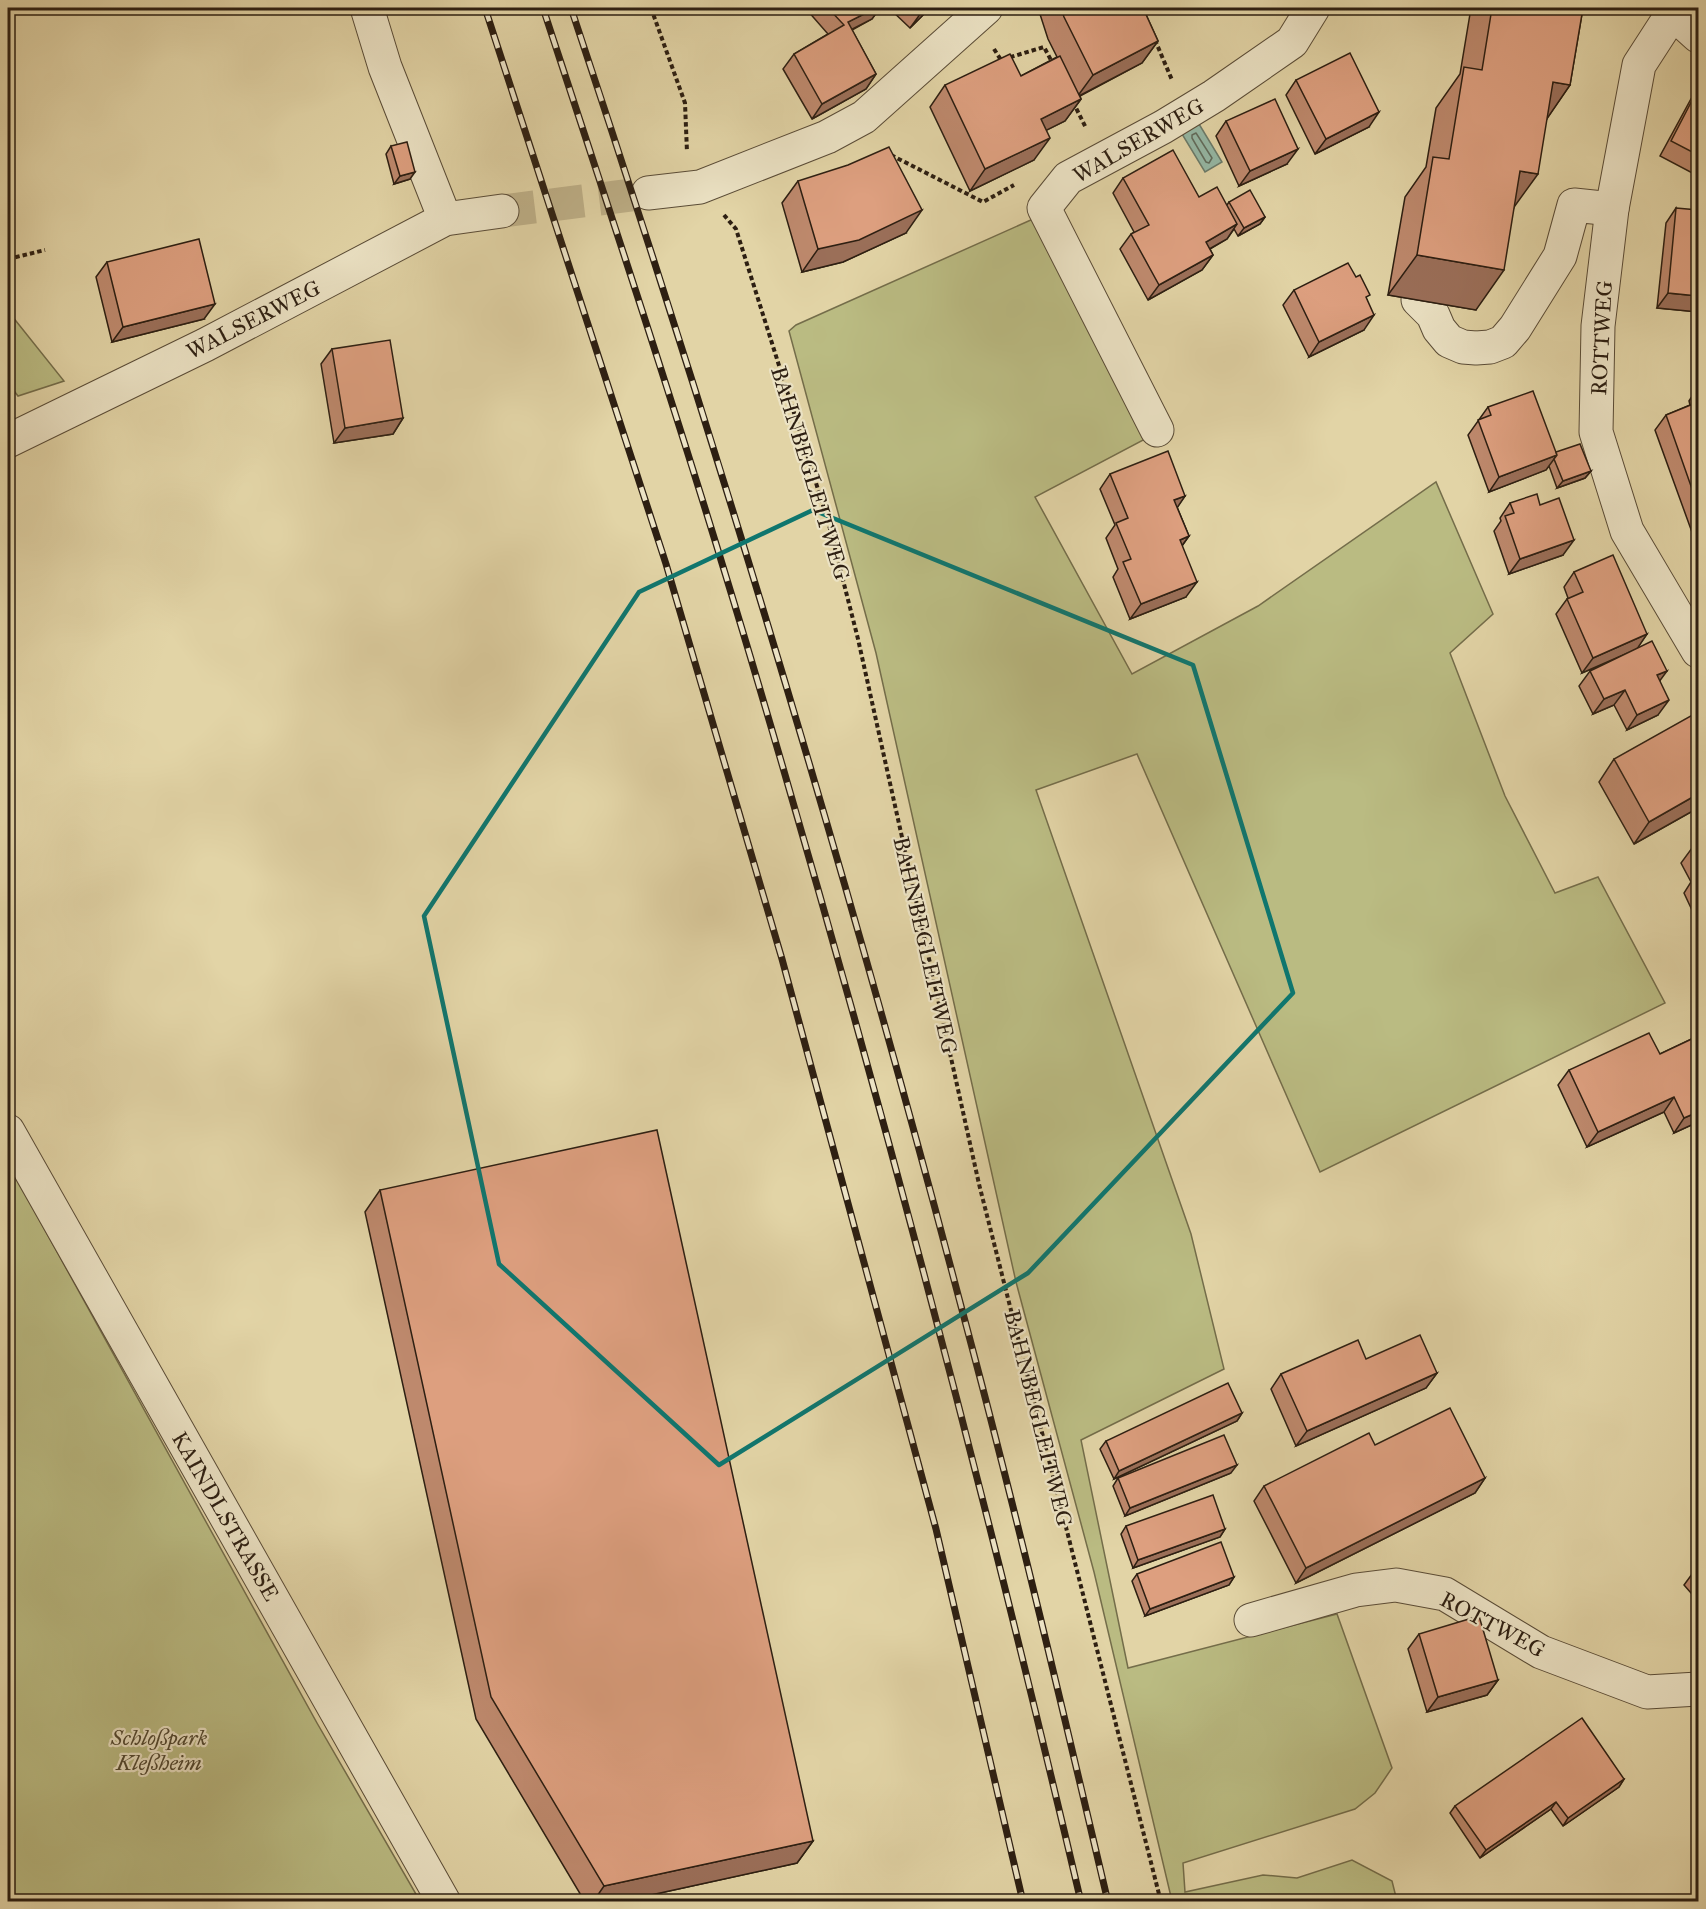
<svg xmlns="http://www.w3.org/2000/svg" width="1706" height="1909" font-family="'IM FELL Great Primer',serif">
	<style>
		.green { fill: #babb82; stroke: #746d4a; stroke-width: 1.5 }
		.water { fill: #95b8a5; stroke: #6b7b6a; stroke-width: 1.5 }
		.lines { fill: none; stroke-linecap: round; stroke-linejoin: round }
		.shore { stroke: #616c5c; stroke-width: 1.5 }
		.minor-tunnel { stroke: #beb088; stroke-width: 33; stroke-dasharray: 33 16; stroke-linecap: butt }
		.minor-casing { stroke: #5a4c37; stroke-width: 35 }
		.path { stroke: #2d1f12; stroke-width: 4; stroke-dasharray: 4.5 3; stroke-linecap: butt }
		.minor { stroke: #ece3c5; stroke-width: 33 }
		.rail-casing { stroke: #2d1f12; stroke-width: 7 }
		.rail { stroke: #ece3c5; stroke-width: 4.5; stroke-dasharray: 14; stroke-linecap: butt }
		.wall { fill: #be896d; stroke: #2d1f12; stroke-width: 1.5 }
		.shaded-wall { fill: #9b6f59; stroke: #2d1f12; stroke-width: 1.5 }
		.building { fill: #dd9f7f; stroke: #2d1f12; stroke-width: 1.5 }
		.marked { fill: none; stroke: #0f766e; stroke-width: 4.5; stroke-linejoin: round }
		.labels { text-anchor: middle; stroke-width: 4.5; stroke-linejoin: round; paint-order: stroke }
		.street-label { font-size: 22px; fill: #2d1f12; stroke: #ece3c5 }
		.park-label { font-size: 22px; font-style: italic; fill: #50462e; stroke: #ece3c5 }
	</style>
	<rect width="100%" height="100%" fill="#e2d4a6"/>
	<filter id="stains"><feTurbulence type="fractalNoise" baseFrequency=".00333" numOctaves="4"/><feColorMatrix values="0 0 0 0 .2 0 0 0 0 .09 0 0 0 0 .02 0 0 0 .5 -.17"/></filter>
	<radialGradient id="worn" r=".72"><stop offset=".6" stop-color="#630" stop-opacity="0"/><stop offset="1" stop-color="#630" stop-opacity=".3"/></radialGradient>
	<g class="green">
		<path d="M1033,219L1149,437L1035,497L1132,674L1258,606L1436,482L1493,614L1450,653L1505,796L1555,893L1598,877L1665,1003L1320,1172L1137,754L1036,790L1191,1234L1224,1369L1081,1440L1128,1668L1337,1614L1392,1768L1375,1793L1355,1809L1183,1863L1185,1892L1263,1875L1297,1878L1352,1860L1392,1881L1397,1901H1172L1094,1572L1016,1282L876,653L789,331L796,325Z"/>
		<path d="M8,311L64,381L18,396L8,383Z"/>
		<path d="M8,1163L317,1723L420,1901H8Z"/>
	</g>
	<path class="water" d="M1199,124L1222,162L1205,172L1182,134Z"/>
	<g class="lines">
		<path class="shore" d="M1196,133L1212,158L1209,163L1206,162L1192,138V135Z"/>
		<path class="minor-tunnel" d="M502,211L648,193"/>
		<g class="minor-casing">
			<g id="minor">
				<path d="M367,8L385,67L445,219"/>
				<path d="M1667,8L1698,36"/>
				<path d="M1672,14L1639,65L1612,209L1598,326L1596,432L1627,531L1698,651"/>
				<path d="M648,193L700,187L827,137L864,117L986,8"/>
				<path d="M1418,300L1433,315L1439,329L1449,341L1463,347L1476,348L1490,347L1503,342L1515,328L1560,256L1574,205L1612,209"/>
				<path d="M1157,430L1044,208L1068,178L1163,127L1214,96L1292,42L1313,8"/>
				<path d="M8,441L205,345L445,219L502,211"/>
				<path d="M8,1131L444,1902"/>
				<path d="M1251,1620L1356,1590L1396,1585L1445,1594L1541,1652L1647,1692L1698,1689"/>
			</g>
		</g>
		<g class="path">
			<path d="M651,8L685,103L687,152"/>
			<path d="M1155,40L1172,80"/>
			<path d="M994,49L1001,60L1044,47L1053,64"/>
			<path d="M1073,102L1086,128"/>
			<path d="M891,155L983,202L1014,185"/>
			<path d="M724,215L736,229L828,521L858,639L979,1184L1161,1902"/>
			<path d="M8,259L45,250"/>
		</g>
		<use href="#minor" class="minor"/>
		<g class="rail-casing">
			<g id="rail">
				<path d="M485,8L666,564L782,959L936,1529L1023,1902"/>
				<path d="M543,8C617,233 692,459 759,686C878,1088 985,1493 1081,1902"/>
				<path d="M571,8C714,436 846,869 961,1306C1014,1503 1061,1702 1108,1902"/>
			</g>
		</g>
		<use href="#rail" class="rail"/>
	</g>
	<g class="wall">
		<path d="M809,8H880L872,19L852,30L876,74L866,89L812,119L783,69L794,54L828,34L807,10Z"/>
		<path d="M889,8H930L910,28Z"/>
		<path d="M1038,8H1143L1158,41L1142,63L1080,96L1081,99L1065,121L1046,130L1034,160L970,191L930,107L945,85L1021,76L1057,57L1048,39Z"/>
		<path d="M1474,8H1583L1570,85L1547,118L1476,310L1388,295L1405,197L1426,167L1436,108L1460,74L1470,14Z"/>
		<path d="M1296,80L1369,127L1315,154L1286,95Z"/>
		<path d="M1698,88V176L1660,156L1691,99Z"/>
		<path d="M1226,121L1287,164L1239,186L1216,136Z"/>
		<path d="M391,146L410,179L394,184L386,154Z"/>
		<path d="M1123,178L1199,197L1227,205L1229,202L1265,217L1260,224L1238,236L1234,229L1227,239L1210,249L1213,255L1202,270L1148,300L1120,249L1131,234L1134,232L1113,193Z"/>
		<path d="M798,181L906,233L843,262L802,272L782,203Z"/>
		<path d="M1676,208L1698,312L1657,308L1666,223Z"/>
		<path d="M107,262L204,319L112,342L96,277Z"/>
		<path d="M1294,290L1367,300L1364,330L1309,357L1283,305Z"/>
		<path d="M332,349L403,418L393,434L334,443L321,364Z"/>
		<path d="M1698,387V533L1693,535L1655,430L1666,415L1690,405L1689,401Z"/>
		<path d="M1488,407L1556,452L1591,471L1585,478L1557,488L1549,466L1546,470L1489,492L1468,435Z"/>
		<path d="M1110,474L1185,496L1177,507L1189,536L1182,546L1186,597L1130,619L1113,577L1118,569L1106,538L1115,525L1100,489Z"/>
		<path d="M1510,503L1540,505L1563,555L1509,574L1494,531L1501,521L1500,518Z"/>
		<path d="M1574,572L1647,634L1637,648L1660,681L1658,715L1627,730L1614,705L1593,714L1579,686L1590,671L1628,653L1582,673L1556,614L1567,599L1568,598L1564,587Z"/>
		<path d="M1614,759L1698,808L1634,844L1599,782Z"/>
		<path d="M1698,844V923L1684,893L1691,882L1681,863L1692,848Z"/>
		<path d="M1698,1036V1122L1674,1133L1664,1112L1587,1147L1558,1085L1569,1070L1660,1054Z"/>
		<path d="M380,1190L813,1841L797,1863L619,1902H585L476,1719L365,1212Z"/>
		<path d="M1366,1359L1437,1373L1426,1388L1296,1446L1271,1389L1281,1374Z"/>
		<path d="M1242,1413L1237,1421L1114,1479L1100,1449L1106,1441Z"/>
		<path d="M1375,1445L1485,1478L1475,1493L1296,1583L1254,1501L1264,1486Z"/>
		<path d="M1231,1473L1125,1516L1113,1486L1118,1478Z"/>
		<path d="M1126,1526L1225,1529L1220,1537L1133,1568L1121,1534Z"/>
		<path d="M1698,1567V1601L1684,1585L1695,1570Z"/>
		<path d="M1137,1574L1234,1577L1229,1585L1145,1616L1132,1581Z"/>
		<path d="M1419,1634L1498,1680L1487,1695L1427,1712L1408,1649Z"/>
		<path d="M1624,1779L1619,1787L1563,1826L1551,1809L1480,1858L1450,1813L1455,1806Z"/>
	</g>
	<g class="shaded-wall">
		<path d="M876,8H880L872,19L837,37L848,22Z"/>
		<path d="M926,8H930L910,28L921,13Z"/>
		<path d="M1158,41L1142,63L1077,97L1093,75Z"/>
		<path d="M876,74L866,89L812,119L822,104Z"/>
		<path d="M1553,82L1570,85L1542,126Z"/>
		<path d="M1081,99L1065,121L1025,141L1041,119Z"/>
		<path d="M1379,112L1369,127L1315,154L1326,139Z"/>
		<path d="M1050,138L1034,160L970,191L985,169Z"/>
		<path d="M1298,149L1287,164L1239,186L1250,171Z"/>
		<path d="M1520,171L1538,174L1509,214Z"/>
		<path d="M415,172L410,179L394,184L400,176Z"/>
		<path d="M922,210L906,233L843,262L802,272L818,249Z"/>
		<path d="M1265,217L1260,224L1238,236L1244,228Z"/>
		<path d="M1237,224L1227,239L1195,257L1206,242Z"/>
		<path d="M1213,255L1202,270L1148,300L1159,285Z"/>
		<path d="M1417,255L1504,270L1476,310L1388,295Z"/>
		<path d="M1668,293L1698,296V312L1657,308Z"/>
		<path d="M215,304L204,319L112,342L123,327Z"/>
		<path d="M1374,315L1364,330L1309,357L1319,342Z"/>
		<path d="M403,418L393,434L334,443L345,428Z"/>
		<path d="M1557,455L1546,470L1489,492L1499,477Z"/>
		<path d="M1591,471L1585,478L1557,488L1563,481Z"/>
		<path d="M1185,496L1175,511L1174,500Z"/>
		<path d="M1698,528V533L1693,535Z"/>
		<path d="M1189,536L1178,551L1180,540Z"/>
		<path d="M1574,540L1563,555L1509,574L1520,559Z"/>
		<path d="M1197,582L1186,597L1130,619L1141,604Z"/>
		<path d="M1647,634L1637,649L1582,673L1593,658Z"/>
		<path d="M1667,671L1656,686L1657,675Z"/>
		<path d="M1625,690L1614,705L1593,714L1604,699Z"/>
		<path d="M1669,700L1658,715L1627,730L1637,715Z"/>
		<path d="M1698,794V808L1634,844L1649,822Z"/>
		<path d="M1674,1097L1664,1112L1587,1147L1598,1132Z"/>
		<path d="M1698,1112V1122L1674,1133L1684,1118Z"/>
		<path d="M1437,1373L1426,1388L1296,1446L1307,1431Z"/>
		<path d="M1242,1413L1237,1421L1114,1479L1119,1471Z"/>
		<path d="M1237,1465L1231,1473L1125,1516L1130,1508Z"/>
		<path d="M1485,1478L1475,1493L1296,1583L1306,1568Z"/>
		<path d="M1225,1529L1220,1537L1133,1568L1138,1560Z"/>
		<path d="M1234,1577L1229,1585L1145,1616L1150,1609Z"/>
		<path d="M1498,1680L1487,1695L1427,1712L1438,1697Z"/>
		<path d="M1624,1779L1619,1787L1563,1826L1568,1818Z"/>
		<path d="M1556,1802L1551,1809L1480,1858L1486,1850Z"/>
		<path d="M813,1841L797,1863L619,1902H593L604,1886Z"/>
	</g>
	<g class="building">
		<path d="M828,8H876L848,22L876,74L822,104L794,54L844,25Z"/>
		<path d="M915,8H926L921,13Z"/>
		<path d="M1061,8H1143L1158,41L1093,75L1064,17Z"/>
		<path d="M1492,8H1583L1570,85L1553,82L1538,174L1520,171L1504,270L1417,255L1433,157L1449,159L1464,67L1482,70Z"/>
		<path d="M1350,53L1379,112L1326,139L1296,80Z"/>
		<path d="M1010,54L1021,76L1060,56L1081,99L1041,119L1050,138L985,169L945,85Z"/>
		<path d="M1698,89V155L1671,141Z"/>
		<path d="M1275,99L1298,149L1250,171L1226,121Z"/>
		<path d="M407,142L415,172L400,176L391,146Z"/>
		<path d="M889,147L922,210L859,240L818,249L798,181L848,165Z"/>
		<path d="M1173,150L1199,197L1217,187L1237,224L1206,242L1213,255L1159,285L1131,234L1149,225L1123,178Z"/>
		<path d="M1250,190L1265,217L1244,228L1229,202Z"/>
		<path d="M1676,208L1698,210V296L1668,293Z"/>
		<path d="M199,239L215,304L123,327L107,262Z"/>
		<path d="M1348,263L1356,277L1360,275L1370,295L1366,297L1374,315L1319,342L1294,290Z"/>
		<path d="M390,340L403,418L345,428L332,349Z"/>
		<path d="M1533,391L1557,455L1499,477L1478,420L1491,415L1488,407Z"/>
		<path d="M1698,402V506L1666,415Z"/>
		<path d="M1580,444L1591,471L1563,481L1554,459L1557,455L1556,452Z"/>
		<path d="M1168,451L1185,496L1174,500L1189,536L1180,540L1197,582L1141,604L1123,562L1131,559L1116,523L1128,518L1110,474Z"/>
		<path d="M1537,494L1540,505L1559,498L1574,540L1520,559L1505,516L1514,513L1510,503Z"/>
		<path d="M1613,555L1647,634L1593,658L1567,599L1583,592L1574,572Z"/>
		<path d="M1652,641L1667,671L1657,675L1669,700L1637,715L1625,690L1604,699L1590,671Z"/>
		<path d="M1696,713L1698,718V794L1649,822L1614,759Z"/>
		<path d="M1698,844V861L1692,848Z"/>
		<path d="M1698,876V887L1694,878Z"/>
		<path d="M1649,1033L1660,1054L1698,1036V1112L1684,1118L1674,1097L1598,1132L1569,1070Z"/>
		<path d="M657,1130L813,1841L604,1886L491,1697L380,1190Z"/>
		<path d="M1420,1335L1437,1373L1307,1431L1281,1374L1358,1340L1366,1359Z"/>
		<path d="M1228,1383L1242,1413L1119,1471L1106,1441Z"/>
		<path d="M1450,1408L1485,1478L1306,1568L1264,1486L1369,1433L1375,1445Z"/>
		<path d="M1224,1435L1237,1465L1130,1508L1118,1478Z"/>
		<path d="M1213,1495L1225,1529L1138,1560L1126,1526Z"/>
		<path d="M1221,1542L1234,1577L1150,1609L1137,1574Z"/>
		<path d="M1698,1567V1574L1695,1570Z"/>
		<path d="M1479,1616L1498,1680L1438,1697L1419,1634Z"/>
		<path d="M1582,1718L1624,1779L1568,1818L1556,1802L1486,1850L1455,1806Z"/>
	</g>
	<path class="marked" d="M813,510L1193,665L1293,993L1028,1273L719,1465L499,1264L424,916L639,592Z"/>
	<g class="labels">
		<g class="street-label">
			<text transform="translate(1138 140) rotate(-30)" y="8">WALSERWEG</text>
			<text transform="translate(253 319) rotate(-27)" y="8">WALSERWEG</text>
			<text transform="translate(1601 338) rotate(-87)" y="8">ROTTWEG</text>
			<text transform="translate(811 473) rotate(73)" y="8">BAHNBEGLEITWEG</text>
			<text transform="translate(926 945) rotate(77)" y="8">BAHNBEGLEITWEG</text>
			<text transform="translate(1039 1418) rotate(76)" y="8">BAHNBEGLEITWEG</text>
			<text transform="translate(226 1516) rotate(60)" y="8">KAINDLSTRASSE</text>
			<text transform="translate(1493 1624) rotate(28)" y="8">ROTTWEG</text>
		</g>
		<g class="park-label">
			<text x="159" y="1745">Schloßpark<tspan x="159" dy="25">Kleßheim</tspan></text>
		</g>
	</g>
	<rect width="1706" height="1909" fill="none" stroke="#e2d4a6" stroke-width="30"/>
	<rect x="9" y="9" width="1688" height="1891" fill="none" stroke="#2d1f12" stroke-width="3"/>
	<rect x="15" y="15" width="1676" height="1879" fill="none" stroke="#2d1f12" stroke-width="1.5"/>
	<rect width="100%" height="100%" filter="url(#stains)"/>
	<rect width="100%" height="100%" fill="url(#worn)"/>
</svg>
